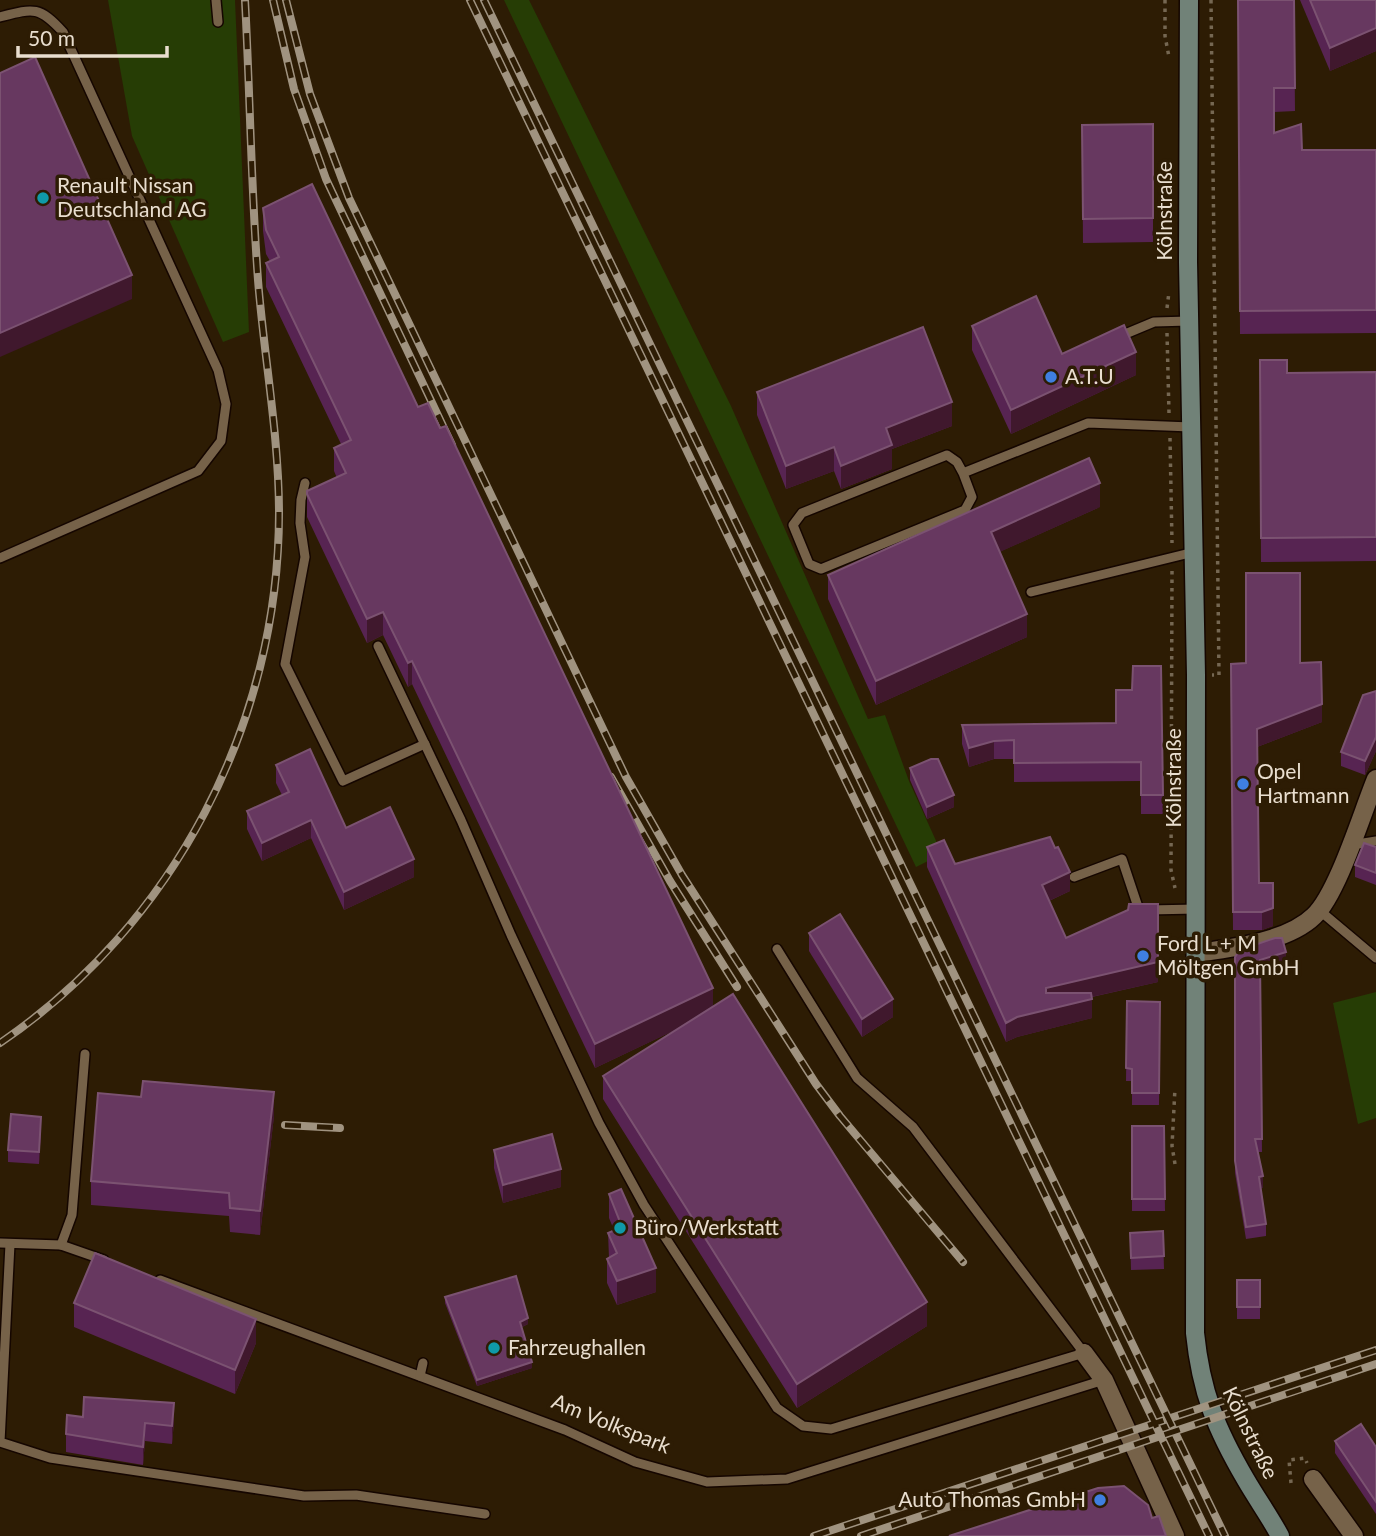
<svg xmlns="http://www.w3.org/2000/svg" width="1376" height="1536" viewBox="0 0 1376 1536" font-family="Lato,sans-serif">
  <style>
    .green { fill: #263d05 }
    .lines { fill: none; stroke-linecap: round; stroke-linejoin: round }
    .lane-casing { stroke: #150600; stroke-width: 12 }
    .street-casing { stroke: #150600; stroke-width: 21 }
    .secondary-casing { stroke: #150600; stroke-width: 21 }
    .path { stroke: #756752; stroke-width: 3.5; stroke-dasharray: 3.5 5; stroke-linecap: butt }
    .lane { stroke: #766249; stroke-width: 9 }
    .street { stroke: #766249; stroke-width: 18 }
    .secondary { stroke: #718278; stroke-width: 18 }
    .rail-casing { stroke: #a09380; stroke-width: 8 }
    .rail { stroke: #2d1c04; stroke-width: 5; stroke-dasharray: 16; stroke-linecap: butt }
    .wall { fill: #572452 }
    .shaded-wall { fill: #40182d }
    .building { fill: #673860; stroke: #7b5271; stroke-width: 2 }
    .culture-dot { fill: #0f9aa8; stroke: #2d1c04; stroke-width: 2.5 }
    .shop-dot { fill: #3f7fe0; stroke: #2d1c04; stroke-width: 2.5 }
    .labels { text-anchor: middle; stroke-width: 7; stroke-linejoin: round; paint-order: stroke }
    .poi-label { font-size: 21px; fill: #e9decf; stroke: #2d1c04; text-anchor: start }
    .street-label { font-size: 21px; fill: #e9decf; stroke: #2d1c04 }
  </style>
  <rect width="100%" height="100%" fill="#2d1c04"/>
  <g class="green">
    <polygon points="108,0 235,0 249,332 223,342 132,136"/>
    <polygon points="504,0 529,0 731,406 868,719 885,715 909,781 942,854 916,867"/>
    <polygon points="1376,992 1376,1118 1358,1124 1333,1003"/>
  </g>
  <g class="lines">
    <g class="lane-casing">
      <g id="lane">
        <polyline points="216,0 218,22"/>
        <path d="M0 17C34 8 39 6 63 32L218 370 226 404 221 441 198 471 0 558"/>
        <polyline points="1118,337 1154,322 1189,321"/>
        <polyline points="963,473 972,497 965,510 821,569 809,564 793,525 802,513 947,455 957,462 963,473 1088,423 1191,427"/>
        <polyline points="305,483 301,500 300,523 305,557 285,664 343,781 425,744"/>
        <polyline points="1031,592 1194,552"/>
        <polyline points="378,646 461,820 511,935 599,1123 644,1205 777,1408 803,1426 831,1429 1084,1353 913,1127 857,1078 777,949"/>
        <polyline points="1351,845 1376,841"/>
        <polyline points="1074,877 1122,859 1139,910"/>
        <polyline points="1148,910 1197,909"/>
        <polyline points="1319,910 1376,958"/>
        <polyline points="0,1243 61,1245 104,1260"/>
        <polyline points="10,1244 0,1442 50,1458 304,1496 356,1495 485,1514"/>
        <polyline points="61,1245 72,1215 85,1054"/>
        <polyline points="160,1280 565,1430 635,1462 707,1482 787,1479 1104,1380"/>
        <polyline points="420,1376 423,1363"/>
      </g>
    </g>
    <g class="street-casing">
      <g id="street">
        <path d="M1197 953C1233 948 1287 942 1314 916 1338 893 1362 813 1376 779"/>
        <polyline points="1084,1353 1104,1380 1175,1536"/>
        <polyline points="1313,1479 1354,1536"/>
      </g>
    </g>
    <g class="secondary-casing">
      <path id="secondary" d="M1189 0 1188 262 1196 675 1195 1333C1201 1392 1216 1429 1246 1480 1257 1499 1270 1517 1280 1536"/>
    </g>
    <g class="path">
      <polyline points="1165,0 1165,36 1169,57"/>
      <polyline points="1211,0 1219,675 1212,675"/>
      <polyline points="1167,308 1169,292"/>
      <polyline points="1167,333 1169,413"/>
      <polyline points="1170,438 1172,543"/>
      <polyline points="1172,571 1171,870 1175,888"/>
      <polyline points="1175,1164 1172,1146 1175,1088"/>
      <polyline points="1291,1483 1289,1460 1305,1458 1307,1463"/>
    </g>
    <use href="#lane" class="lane"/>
    <use href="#street" class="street"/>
    <use href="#secondary" class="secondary"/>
    <g class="rail-casing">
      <g id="rail">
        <polyline points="273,0 294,89 326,179 452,445"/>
        <polyline points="286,0 310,94 349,198 626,777 682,875 816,1084 840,1116 963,1262"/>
        <polyline points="470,0 1209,1536"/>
        <polyline points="484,0 1225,1536"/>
        <polyline points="611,777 670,881 737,987"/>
        <path d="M0 1043C174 925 279 723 279 513 279 435 264 357 258 280 251 187 250 93 245 0"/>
        <polyline points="285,1125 340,1128"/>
        <polyline points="814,1536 1376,1350"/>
        <polyline points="861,1536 1376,1364"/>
      </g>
    </g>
    <use href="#rail" class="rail"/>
  </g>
  <g class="wall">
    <polygon points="1238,0 1294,0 1295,111 1274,112 1274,133 1302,150 1376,150 1376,333 1240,334"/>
    <polygon points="1300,0 1376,0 1376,51 1330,71"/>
    <polygon points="1153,124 1153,242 1083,243 1082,125"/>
    <polygon points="263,208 418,407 713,1006 927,1326 797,1408 603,1099 603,1076 679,1028 595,1068 412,684 408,687 383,635 367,643 307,517 307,491 337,478 334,471 334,448 341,444 266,287 266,263 270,261 266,254 263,231"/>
    <polygon points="972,326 1062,354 1136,375 1011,434 972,350"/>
    <polygon points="1260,360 1287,373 1376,372 1376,561 1261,562"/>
    <polygon points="757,392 952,426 892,449 892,469 841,489 834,471 786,489 757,415"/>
    <polygon points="1100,507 999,552 1027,637 876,705 828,599 828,575"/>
    <polygon points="1300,663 1322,722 1257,747 1259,883 1273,926 1262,930 1233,930 1231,664"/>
    <polygon points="1161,666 1163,814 1141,814 1141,781 1014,782 1014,759 994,759 969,767 962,744 962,725 1116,723 1132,690"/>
    <polygon points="1376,691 1376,751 1365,775 1341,766 1341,752"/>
    <polygon points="276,765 346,828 414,877 344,910 311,838 262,861 247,829 247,811 282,795 276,783"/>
    <polygon points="910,768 954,807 927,819 910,780"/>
    <polygon points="927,847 955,864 1070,891 1049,901 1066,938 1158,982 1092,997 1092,1018 1017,1037 1006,1042 927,867"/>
    <polygon points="1376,847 1376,885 1355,877 1355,865"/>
    <polygon points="809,933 893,1017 862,1037 809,951"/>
    <polygon points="1235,957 1286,964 1260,972 1262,1152 1258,1152 1263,1188 1260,1188 1266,1224 1266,1236 1246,1239 1235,1173"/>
    <polygon points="1127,1001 1160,1002 1159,1105 1132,1105 1132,1081 1126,1081"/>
    <polygon points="274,1116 260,1235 230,1232 229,1216 91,1205 91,1181"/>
    <polygon points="1132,1126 1164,1126 1165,1211 1132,1211"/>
    <polygon points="41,1129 39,1164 8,1162 8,1150"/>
    <polygon points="494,1150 561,1187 503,1203 494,1168"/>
    <polygon points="609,1194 656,1292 617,1305 607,1283 607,1259 609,1258 608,1233 614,1230 609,1218"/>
    <polygon points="1163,1231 1164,1269 1131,1270 1130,1233"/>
    <rect x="1237" y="1280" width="23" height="39"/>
    <polygon points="445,1297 528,1324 522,1327 532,1368 477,1386 445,1303"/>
    <polygon points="74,1303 256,1343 235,1394 74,1327"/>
    <polygon points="83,1417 174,1421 172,1444 145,1441 143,1465 66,1452 66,1434"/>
    <polygon points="1335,1441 1376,1447 1376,1514 1335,1453"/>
  </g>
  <g class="shaded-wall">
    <polygon points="1376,28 1376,51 1330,71 1330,48"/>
    <polygon points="132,275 132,299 0,357 0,333"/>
    <polygon points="1136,352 1136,375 1011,434 1011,410"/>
    <polygon points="952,402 952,426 892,449 892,469 841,489 841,466 886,428"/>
    <polygon points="834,447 834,471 786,489 786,466"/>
    <polygon points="1100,483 1100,507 991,556 991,532"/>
    <polygon points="383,612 383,635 367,643 367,619"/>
    <polygon points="1027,614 1027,637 876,705 876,681"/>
    <polygon points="412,661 412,684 408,687 408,663"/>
    <polygon points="1322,704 1322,722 1257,747 1257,729"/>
    <polygon points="1376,737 1376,751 1365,775 1365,761"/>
    <polygon points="994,741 994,759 969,767 969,748"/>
    <polygon points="954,795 954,807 927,819 927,807"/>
    <polygon points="311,820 311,838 262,861 262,843"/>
    <polygon points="414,859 414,877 344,910 344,892"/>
    <polygon points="1070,872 1070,891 1042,904 1042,885"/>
    <polygon points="1273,908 1273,926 1262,930 1262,912"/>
    <polygon points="1286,952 1286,964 1260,972 1260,960"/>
    <polygon points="1158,962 1158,982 1046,1007 1046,988"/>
    <polygon points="713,988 713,1012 595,1068 595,1044"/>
    <polygon points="893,999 893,1017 862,1037 862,1019"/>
    <polygon points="1092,999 1092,1018 1017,1037 1006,1042 1006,1023 1017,1017"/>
    <polygon points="274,1092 274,1116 260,1235 260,1211"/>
    <polygon points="41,1117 41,1129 39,1164 39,1152"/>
    <polygon points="561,1169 561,1187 503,1203 503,1185"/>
    <polygon points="1263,1176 1263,1188 1259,1189 1259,1177"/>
    <polygon points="656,1268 656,1292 617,1305 617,1281"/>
    <polygon points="927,1302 927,1326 797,1408 797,1384"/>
    <polygon points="528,1318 528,1324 520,1328 520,1322"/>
    <polygon points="256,1319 256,1343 235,1394 235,1370"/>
    <polygon points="532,1362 532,1368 477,1386 477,1380"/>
    <polygon points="174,1403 174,1421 172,1444 172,1426"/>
    <polygon points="145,1423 145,1441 143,1465 143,1447"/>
  </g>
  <g class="building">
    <polygon points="1238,0 1294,0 1295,88 1274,88 1274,133 1301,124 1302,150 1376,150 1376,310 1240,311"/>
    <polygon points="1310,0 1376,0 1376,28 1330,48"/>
    <polygon points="35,57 132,275 0,333 0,73"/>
    <polygon points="1153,124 1153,218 1083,219 1082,125"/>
    <polygon points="312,184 418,407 428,403 440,428 446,426 713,988 595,1044 412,661 408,663 383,612 367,619 307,494 307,491 346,473 334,448 351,440 266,263 279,257 266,230 263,208"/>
    <polygon points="1036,296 1062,354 1124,325 1136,352 1011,410 972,326"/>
    <polygon points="923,327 952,402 886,428 892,445 841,466 834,447 786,466 757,392"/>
    <polygon points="1260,360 1287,360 1287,373 1376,372 1376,537 1261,538"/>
    <polygon points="1089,458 1100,483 991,532 1027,614 876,681 828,575"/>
    <polygon points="1246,573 1300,573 1300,663 1321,662 1322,704 1257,729 1259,883 1273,883 1273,908 1262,912 1233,912 1231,664 1246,663"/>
    <polygon points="1133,666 1161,666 1163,795 1141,795 1141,762 1014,763 1014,740 994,741 969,748 962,725 1116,723 1116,690 1132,690"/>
    <polygon points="1376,691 1376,737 1365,761 1341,752 1363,695"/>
    <polygon points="310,749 346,828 390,807 414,859 344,892 311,820 262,843 247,811 289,792 276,765"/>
    <polygon points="931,759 938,759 954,795 927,807 910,768"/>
    <polygon points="1050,837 1055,848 1058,847 1070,872 1042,885 1066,938 1128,910 1129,904 1158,904 1158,962 1046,988 1046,993 1091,993 1092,999 1017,1017 1006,1023 927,847 944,840 955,864"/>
    <polygon points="1364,843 1376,847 1376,873 1355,865"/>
    <polygon points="840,914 893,999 862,1019 809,933"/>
    <polygon points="1275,938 1282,938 1286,952 1260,960 1262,1139 1255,1139 1263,1176 1259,1177 1266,1224 1246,1227 1235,1161 1235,957 1240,950"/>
    <polygon points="733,994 927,1302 797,1384 603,1076"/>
    <polygon points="1127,1001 1160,1002 1159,1093 1132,1093 1132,1069 1126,1068"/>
    <polygon points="143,1081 274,1092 260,1211 230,1208 229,1193 91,1181 98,1093 141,1097"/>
    <polygon points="11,1114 41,1117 39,1152 8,1150"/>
    <polygon points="1132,1126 1164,1126 1165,1199 1132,1199"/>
    <polygon points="552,1134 561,1169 503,1185 494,1150"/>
    <polygon points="621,1189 656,1268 617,1281 607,1259 617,1253 608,1233 622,1227 609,1194"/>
    <polygon points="1163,1231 1164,1256 1131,1258 1130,1233"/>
    <polygon points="95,1253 256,1319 235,1370 74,1303"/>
    <polygon points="516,1276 528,1318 520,1322 532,1362 477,1380 445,1297"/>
    <rect x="1237" y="1280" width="23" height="27"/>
    <polygon points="84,1397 174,1403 172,1426 145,1423 143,1447 66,1434 67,1415 83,1417"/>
    <polygon points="1361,1424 1376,1447 1376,1502 1335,1441"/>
    <polygon points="1124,1486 1148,1505 1152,1518 1159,1516 1166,1536 949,1536 1098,1488"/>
  </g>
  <g class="culture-dot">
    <circle cx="43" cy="198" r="7"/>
    <circle cx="620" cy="1228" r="7"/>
    <circle cx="494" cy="1348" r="7"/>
  </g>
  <g class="shop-dot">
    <circle cx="1051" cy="377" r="7"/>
    <circle cx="1243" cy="784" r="7"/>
    <circle cx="1143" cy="956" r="7"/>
    <circle cx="1100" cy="1500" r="7"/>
  </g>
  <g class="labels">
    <g class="poi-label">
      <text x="57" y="193">Renault Nissan<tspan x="57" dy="24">Deutschland AG</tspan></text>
      <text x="1065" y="384">A.T.U</text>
      <text x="1257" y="779">Opel<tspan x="1257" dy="24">Hartmann</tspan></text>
      <text x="1157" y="951">Ford L + M<tspan x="1157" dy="24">Möltgen GmbH</tspan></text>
      <text x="634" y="1235">Büro/Werkstatt</text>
      <text x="508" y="1355">Fahrzeughallen</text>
      <text x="1086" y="1507" text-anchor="end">Auto Thomas GmbH</text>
    </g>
    <g class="street-label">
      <text transform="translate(1165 211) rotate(-90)" y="7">Kölnstraße</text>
      <text transform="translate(1174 778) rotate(-90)" y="7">Kölnstraße</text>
      <text transform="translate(611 1424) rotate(22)" y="7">Am Volkspark</text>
      <text transform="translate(1250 1433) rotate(64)" y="7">Kölnstraße</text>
    </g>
  </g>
  <path d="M18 46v10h149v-10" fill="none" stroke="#e9decf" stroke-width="3.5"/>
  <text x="28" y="46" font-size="21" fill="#e9decf" stroke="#2d1c04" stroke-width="5" paint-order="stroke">50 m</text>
</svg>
